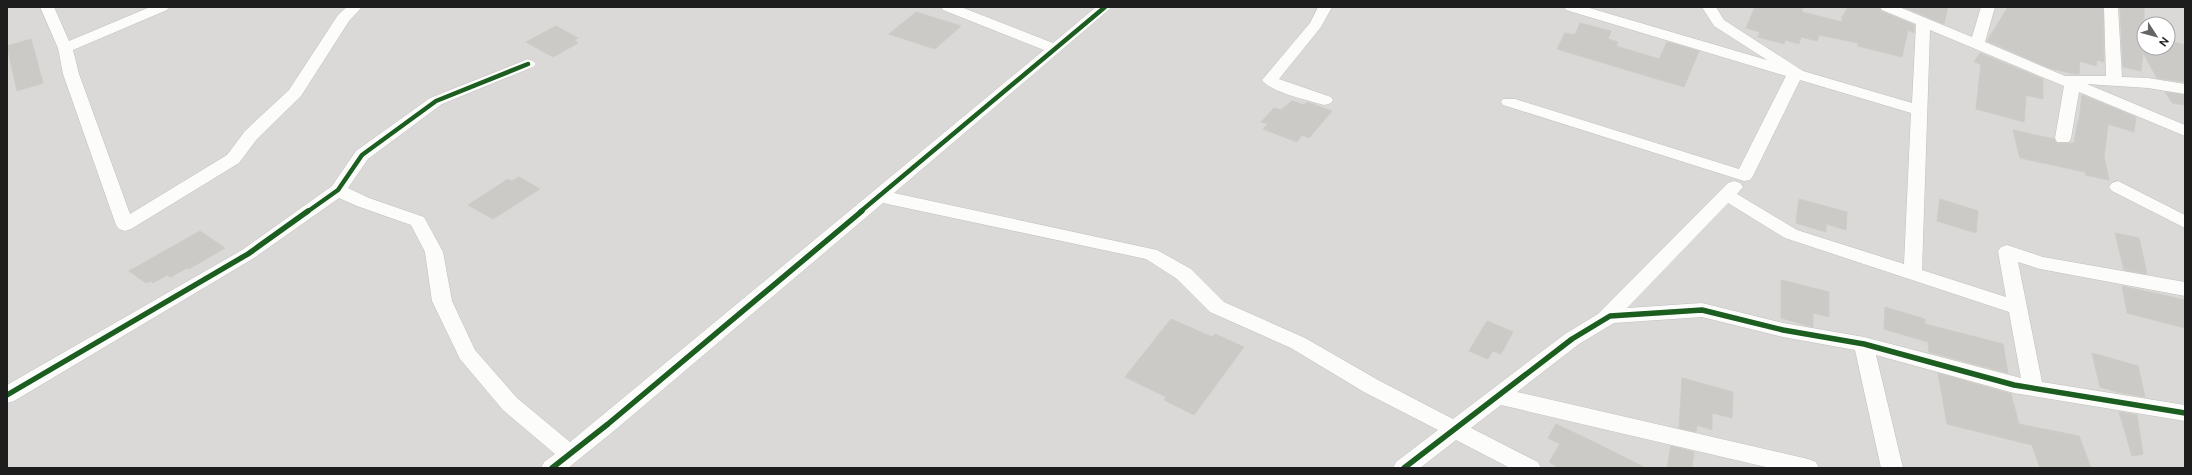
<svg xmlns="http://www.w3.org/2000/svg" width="2192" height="475" viewBox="0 0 2192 475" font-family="'DM Sans',sans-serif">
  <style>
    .residential { fill: #dad9d7; fill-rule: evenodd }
    .building { fill: #cccac7; stroke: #ceccc7 }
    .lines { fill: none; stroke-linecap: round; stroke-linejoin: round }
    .minor-casing { stroke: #c1c0be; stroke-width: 1 }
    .minor { fill: #fcfcfb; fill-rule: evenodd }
    .cycleway-far1-casing { stroke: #fff; stroke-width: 6 }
    .cycleway-casing { stroke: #fff; stroke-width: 8 }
    .cycleway-far1 { stroke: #1b5e20; stroke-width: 4.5 }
    .cycleway { stroke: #1b5e20; stroke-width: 5.5 }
  </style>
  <rect width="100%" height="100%" fill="#ebeae6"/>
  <path class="residential" d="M7 7H2185V468H7ZM2144 24H2168V48H2144Z"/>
  <g class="building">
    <polygon points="1755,7 1803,7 1802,12 1842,22 1842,17 1848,7 1879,7 1881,11 1914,25 1914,33 1908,30 1902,57 1858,46 1858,43 1819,35 1817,41 1801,37 1799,44 1785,40 1784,44 1758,37 1760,32 1746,28"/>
    <polygon points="1903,7 1948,7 1944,24"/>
    <polygon points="2008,7 2103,7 2104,62 2097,60 2096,66 2080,61 2079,74 2074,74 2049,68 1987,41"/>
    <polygon points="2120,7 2144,7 2144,48 2168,48 2168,41 2185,45 2185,82 2157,78 2143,53 2141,71 2123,67"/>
    <polygon points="916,12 961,26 935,49 889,34"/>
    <polygon points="1580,23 1611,31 1608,39 1618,42 1616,46 1659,59 1667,42 1699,51 1684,87 1557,49 1565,33 1575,35"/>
    <polygon points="556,26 578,38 574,40 578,43 553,57 526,42"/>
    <polygon points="31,39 43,83 17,91 7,46"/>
    <polygon points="1980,53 2043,79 2043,99 2026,95 2024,122 1976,109 1981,64 1974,62"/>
    <polygon points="2165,92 2185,95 2185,105 2172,103"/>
    <polygon points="2082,95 2136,117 2134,132 2108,124 2104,157 2109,180 2086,175 2085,172 2020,158 2013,130 2054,139 2057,144 2074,143 2078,121 2079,121"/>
    <polygon points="1292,101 1304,105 1307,102 1332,111 1309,138 1302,135 1297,142 1263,129 1268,124 1261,122 1274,108 1281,110"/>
    <polygon points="519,177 540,189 493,219 468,205 508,179 512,181"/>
    <polygon points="1799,199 1847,212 1846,230 1826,224 1826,232 1796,223"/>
    <polygon points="1940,199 1978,211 1976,233 1937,221"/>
    <polygon points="200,231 225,248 189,269 187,268 171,277 167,275 153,283 151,281 146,283 129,271"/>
    <polygon points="2115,233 2139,238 2147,274 2124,270"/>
    <polygon points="1781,280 1829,292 1829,317 1813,313 1813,327 1781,318"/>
    <polygon points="2122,286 2185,300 2185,328 2127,313"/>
    <polygon points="1885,307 1925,319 1925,324 2003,344 2008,373 1929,352 1928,342 1884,329"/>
    <polygon points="1171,319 1212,337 1215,334 1244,347 1194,415 1164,400 1166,397 1125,377"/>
    <polygon points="1487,321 1513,332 1501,354 1493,351 1488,359 1469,351"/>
    <polygon points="2092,353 2138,366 2145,397 2117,392 2100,387"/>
    <polygon points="1938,373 2011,394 2019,424 2079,436 2091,468 2040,468 2032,445 1947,424"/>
    <polygon points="1682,378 1733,392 1732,418 1712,413 1712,430 1697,425 1696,432 1679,428"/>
    <polygon points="2119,412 2137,415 2143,454 2132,456"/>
    <polygon points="1556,424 1596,443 1646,468 1559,468 1549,462 1560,444 1548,438"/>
    <polygon points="1671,446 1694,452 1692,468 1667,468"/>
  </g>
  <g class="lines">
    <g class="minor-casing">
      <g id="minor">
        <polygon points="40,7 54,7 69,41 150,7 169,7 167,10 73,50 79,74 130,214 227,155 245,131 289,90 338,15 347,7 362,7 349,21 301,96 257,139 239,163 131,229 125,231 119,229 116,225 63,74 58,48"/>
        <path d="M941 7H961L1053 43 1096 7H1112L894 193 1157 250 1191 269 1224 302 1305 338 1378 380 1453 419 1565 334 1598 314 1728 183 1734 181 1740 183 1743 187 1737 194 1797 230 1904 264 1911 113 1800 80 1753 176 1750 180 1744 181 1503 105 1501 102 1503 99H1515L1739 169 1786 76 1566 10 1564 7H1586L1767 60 1714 26 1702 7H1716L1724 20 1803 71 1912 103 1916 24 1882 10 1880 7H1899L1972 37 1981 7H1995L1985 42 2065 76H2106L2104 7H2118L2122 77 2148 78 2185 84V94L2148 88 2087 84 2185 125V136L2079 92 2071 138 2069 142H2057L2055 138 2064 86 1930 30 1922 270 2006 297 1998 251 2001 247 2007 245 2043 257 2185 282V296L2040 269 2018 262 2042 382 2185 405V421L2014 393 1876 355 1903 468H1881L1855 350 1783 337 1702 317 1614 323 1579 344 1517 392 1808 459 1816 462 1819 468H1770L1501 405 1471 428 1538 462 1541 468H1510L1456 440 1420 468H1393L1396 462 1438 430 1364 392 1291 348 1210 312 1177 279 1146 259 883 203 615 430 568 468H541L544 462 555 454 503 410 460 359 432 301 425 252 411 225 357 206 339 198 254 258 14 401 7 403V385L242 250 332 186 356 151 430 98 528 59 533 61 536 64 533 67 442 104 368 159 348 188 369 198 424 217 443 252 452 301 475 350 517 398 570 442 1044 50 943 10ZM1728 203 1785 238 2009 312 2021 378 1864 337 1783 323 1702 303 1627 308Z"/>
        <path d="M1318 7H1332L1321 27 1279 79 1331 97 1333 100 1331 103 1325 105C1310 101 1270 92 1262 80L1310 23Z"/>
        <polygon points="2118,181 2185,215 2185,228 2112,191 2109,187 2112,183"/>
      </g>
    </g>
    <use href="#minor" class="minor"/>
    <g class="cycleway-far1-casing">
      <g id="cycleway-far1">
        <polyline points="307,212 338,190 362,155 436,101 528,64"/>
        <polyline points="860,212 1105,7"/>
      </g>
    </g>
    <g class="cycleway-casing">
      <g id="cycleway">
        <polyline points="7,395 248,254 308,211"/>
        <polyline points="552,468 608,424 862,211"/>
        <polyline points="1404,468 1572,339 1610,316 1702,310 1783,330 1864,344 2014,385 2185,413"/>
      </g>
    </g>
    <use href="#cycleway-far1" class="cycleway-far1"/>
    <use href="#cycleway" class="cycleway"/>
  </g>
  <rect width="2192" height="475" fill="none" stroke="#1d1d1d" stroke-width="16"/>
  <g transform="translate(2156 36) rotate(126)"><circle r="19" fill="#ffffff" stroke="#a5a5a5"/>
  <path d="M0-3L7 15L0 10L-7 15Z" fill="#656563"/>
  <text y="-6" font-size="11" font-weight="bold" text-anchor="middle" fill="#1d1d1d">N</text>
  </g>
</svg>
